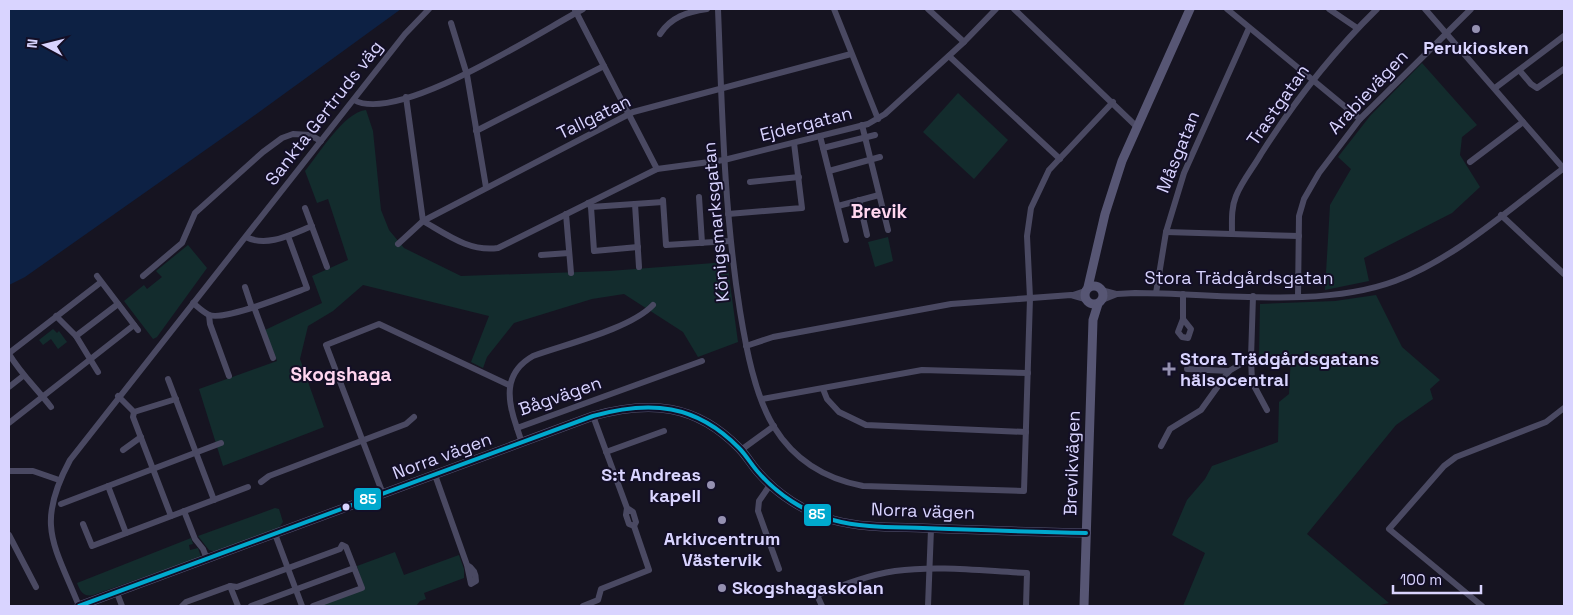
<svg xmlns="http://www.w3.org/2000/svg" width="1573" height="615" viewBox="0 0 1573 615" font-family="'Space Grotesk',sans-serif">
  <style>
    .green { fill: #132c2d }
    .water { fill: #0d2144 }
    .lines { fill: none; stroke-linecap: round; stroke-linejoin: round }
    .street { stroke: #4a4962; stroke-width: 6 }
    .secondary { stroke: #575674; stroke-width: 9 }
    .bus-1-casing { stroke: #130f26; stroke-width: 8 }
    .bus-1 { stroke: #00a9ce; stroke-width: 4 }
    .poi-dot { fill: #9591b1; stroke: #130f26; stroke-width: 2 }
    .bus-dot { fill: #d9d4ff; stroke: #130f26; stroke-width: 2 }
    .labels { text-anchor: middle; stroke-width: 4; stroke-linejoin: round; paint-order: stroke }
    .poi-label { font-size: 18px; font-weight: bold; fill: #d9d4ff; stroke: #130f26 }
    .street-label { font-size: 18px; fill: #d9d4ff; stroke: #130f26 }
    .neighbourhood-label { font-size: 19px; font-weight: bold; fill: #ffd6f0; stroke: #130f26 }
    .line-badge { stroke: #130f26; stroke-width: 2 }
    .badge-label { font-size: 14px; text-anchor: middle; font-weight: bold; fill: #fff }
  </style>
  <rect width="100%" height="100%" fill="#161421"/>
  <g class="green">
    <polygon points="1422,63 1477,125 1462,137 1460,155 1480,187 1452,213 1364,258 1369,281 1325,290 1330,205 1351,169 1338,157 1370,116"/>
    <polygon points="958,93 1008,140 974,179 923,132"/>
    <path d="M366 110 373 131 381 210 389 230 404 248 461 276 609 271 727 262 738 342 698 357 683 332 624 294 592 299 514 323 487 357 483 368 471 362 489 316 363 285 333 311 308 326 300 359 324 427 223 466 199 389 277 361 265 330 322 303 312 276 348 260 328 199 317 203 305 171C319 154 344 112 366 110Z"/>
    <polygon points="888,237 893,261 875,267 868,242"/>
    <polygon points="188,245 207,268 157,337 153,339 124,301 144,285 147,289 162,277 156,271"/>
    <polygon points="1376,295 1402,347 1440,380 1430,389 1433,399 1396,425 1307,534 1389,603 1376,606 1183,606 1205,553 1172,535 1187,500 1205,479 1212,466 1278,442 1279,402 1289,394 1291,355 1259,356 1260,304 1335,301"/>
    <polygon points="53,329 57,333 59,331 67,342 58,349 51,339 43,345 39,340"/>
    <polygon points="275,508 279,509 283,522 278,529 215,552 209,550 198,536"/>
    <path d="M191 538 193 544 189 545 190 550 198 548 201 557 93 595C83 597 80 591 77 583Z"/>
    <polygon points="395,552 404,575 459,555 464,569 464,578 424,593 426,599 420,601 416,606 319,606 364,589 357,566"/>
  </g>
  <polygon class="water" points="9,9 401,9 248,120 25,277 9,285"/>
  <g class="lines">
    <g class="street">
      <path d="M718 9C722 110 724 211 740 311 746 348 755 396 774 427 795 461 826 479 863 486L1024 491 1030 298 1027 236 1031 208 1049 170 1113 102"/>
      <polyline points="834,9 878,119"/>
      <polyline points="928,9 964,42"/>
      <polyline points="1014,9 1136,126"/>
      <polyline points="1227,9 1360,119"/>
      <polyline points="1329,9 1357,28"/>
      <polyline points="1425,9 1564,169"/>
      <polyline points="575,10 657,169"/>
      <polyline points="451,23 467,75 486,187"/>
      <path d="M660 34C671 17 687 12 707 9"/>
      <polyline points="949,56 1060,159"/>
      <polyline points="1520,71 1531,84 1537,88 1564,69"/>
      <polyline points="1495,88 1564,36"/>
      <polyline points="406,97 423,221"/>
      <path d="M354 100C398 125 541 31 583 9"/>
      <polyline points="862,125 888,230"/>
      <polyline points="476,131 604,66"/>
      <polyline points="820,136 846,240"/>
      <polyline points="823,148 875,135"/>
      <polyline points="1470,162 1523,122"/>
      <polyline points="829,171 880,157"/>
      <polyline points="750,182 799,177"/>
      <polyline points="699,197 702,243"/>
      <polyline points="663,200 666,245 730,241"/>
      <polyline points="859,200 867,235"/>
      <polyline points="588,203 591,207 594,251 638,247"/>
      <polyline points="635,204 639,267"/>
      <polyline points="838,206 879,195"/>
      <polyline points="591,207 663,202"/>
      <polyline points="305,208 327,267"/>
      <polyline points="566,214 571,273"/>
      <polyline points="728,214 802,208 794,143"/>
      <polyline points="1501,215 1564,274"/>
      <path d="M423 221C446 234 469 252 498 248L657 169 724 160 868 124 885 114 964 42 996 9"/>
      <polyline points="1166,232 1299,236"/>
      <path d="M1232 234C1232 221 1231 208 1236 196 1242 181 1253 168 1261 154 1294 102 1333 52 1377 9"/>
      <path d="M246 237C267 248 292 234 312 226"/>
      <polyline points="398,244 423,221 633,112 851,54"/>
      <polyline points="541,255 569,253"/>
      <polyline points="97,276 138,330"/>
      <polyline points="143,276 182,243 195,213 263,152 282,138 293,134 310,135 321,141"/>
      <polyline points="245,287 252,308"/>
      <polyline points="1101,290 1116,294"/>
      <polyline points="1156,293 1166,232 1184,173 1249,28"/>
      <polyline points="1073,295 1085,291"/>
      <polyline points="1298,297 1299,216 1304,199 1319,173 1360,119 1471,9"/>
      <path d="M1102 300 1117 294 1135 293C1216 293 1320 309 1395 281 1455 259 1513 206 1564 168"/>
      <path d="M193 303C198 307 203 312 209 315 225 321 288 295 307 288L288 236"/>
      <path d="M653 305C630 329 566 344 533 356 503 373 507 400 517 428L702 361"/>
      <polyline points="254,307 273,358"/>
      <polyline points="209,315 210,324 229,376"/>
      <polyline points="56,316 76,336 98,372"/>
      <polyline points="1183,319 1191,329 1188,338 1182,337 1178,332 1183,319 1183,294"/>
      <polyline points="76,336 118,304"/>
      <polyline points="746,346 773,337 951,304 1071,295 1085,299"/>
      <polyline points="9,353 101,282"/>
      <path d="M9 354C21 374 37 389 51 407"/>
      <polyline points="1251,358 1252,382 1267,410"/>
      <polyline points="1187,369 1229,371"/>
      <polyline points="168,379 214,500"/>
      <polyline points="9,387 23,376"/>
      <polyline points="823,389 827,399 839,412 866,425 1026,432"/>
      <polyline points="118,396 134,412 176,399"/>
      <polyline points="762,399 922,370 1028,373"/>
      <polyline points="134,412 133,417 171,516"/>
      <polyline points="593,416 627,508 626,515 629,524 634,526 636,522 633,512 627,508"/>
      <polyline points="9,423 134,325"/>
      <polyline points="517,428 522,443"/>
      <polyline points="1161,446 1170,429 1201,410 1229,371 1251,358 1253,296"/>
      <polyline points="123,450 141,437"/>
      <polyline points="741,450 774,426"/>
      <polyline points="606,452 664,431"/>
      <polyline points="9,471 33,471 59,480"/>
      <path d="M435 475 467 565 471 584 476 581C476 574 473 568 467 565"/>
      <polyline points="261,482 269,476 406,424 414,417"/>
      <polyline points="770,485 759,501 758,511 779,569"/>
      <polyline points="108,486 126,533"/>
      <polyline points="383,494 326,345 379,324 509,385"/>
      <polyline points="61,504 221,443"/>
      <polyline points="184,511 195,539 203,549 207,559"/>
      <polyline points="83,524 92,546 248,487"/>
      <polyline points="275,534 302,606"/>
      <polyline points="9,535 36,587"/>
      <polyline points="230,586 238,606"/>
      <polyline points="117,593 122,606"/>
      <path d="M79 606C54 544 35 525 70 460L405 34 429 9"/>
      <polyline points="182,606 186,602 230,586 237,587 340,549 342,545 346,547 362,588 313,606"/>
      <polyline points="251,606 354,568"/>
      <polyline points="583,606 598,600 601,589 649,570 634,526"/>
      <path d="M822 606 817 595C843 585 868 575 895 571 938 565 984 571 1027 573L1026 606"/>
      <polyline points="928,606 931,529"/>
      <polyline points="1482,606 1389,529 1444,466 1456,457 1546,422 1564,408"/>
    </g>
    <g class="secondary">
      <circle cx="1094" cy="295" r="9"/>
      <polyline points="1088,287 1105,214 1122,161 1190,9"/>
      <path d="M79 606 593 416C650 400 696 404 739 448 746 455 751 464 758 472 777 494 804 512 833 520 862 528 893 527 923 528 977 530 1032 532 1086 533"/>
      <polyline points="1084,606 1093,320 1098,304"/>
    </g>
    <g class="bus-1-casing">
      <path id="bus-1" d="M79 606 593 416C650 400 696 404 739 448 746 455 751 464 758 472 777 494 804 512 833 520 862 528 893 527 923 528 977 530 1032 532 1086 533"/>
    </g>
    <use href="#bus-1" class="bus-1"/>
  </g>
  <g class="poi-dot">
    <circle cx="1476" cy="29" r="5"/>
    <path d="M1166.5 361.5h5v5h5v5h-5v5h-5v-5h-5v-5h5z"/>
    <circle cx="711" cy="485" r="5"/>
    <circle cx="722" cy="520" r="5"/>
    <circle cx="722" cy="588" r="5"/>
  </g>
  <circle class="bus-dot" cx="346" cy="507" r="4.5"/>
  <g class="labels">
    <g class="poi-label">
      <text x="1476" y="54">Perukiosken</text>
      <text x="1180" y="365" text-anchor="start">Stora Trädgårdsgatans<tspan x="1180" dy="21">hälsocentral</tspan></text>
      <text x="701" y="481" text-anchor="end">S:t Andreas<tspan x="701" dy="21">kapell</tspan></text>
      <text x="722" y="545">Arkivcentrum<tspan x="722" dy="21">Västervik</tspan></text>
      <text x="732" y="594" text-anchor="start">Skogshagaskolan</text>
    </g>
    <g class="street-label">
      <text transform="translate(1368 92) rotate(-47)" y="6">Arabievägen</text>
      <text transform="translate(1278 105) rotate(-55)" y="6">Trastgatan</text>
      <text transform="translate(324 113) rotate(-52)" y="6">Sankta Gertruds väg</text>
      <text transform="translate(594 117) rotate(-26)" y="6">Tallgatan</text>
      <text transform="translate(806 124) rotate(-14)" y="6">Ejdergatan</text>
      <text transform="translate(1178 152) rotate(-68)" y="6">Måsgatan</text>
      <text transform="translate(716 222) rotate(-95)" y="6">Königsmarksgatan</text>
      <text x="1239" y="284">Stora Trädgårdsgatan</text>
      <text transform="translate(560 396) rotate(-19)" y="6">Bågvägen</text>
      <text transform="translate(442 456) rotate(-20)" y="6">Norra vägen</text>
      <text transform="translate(1072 463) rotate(-88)" y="6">Brevikvägen</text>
      <text transform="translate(923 511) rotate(2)" y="6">Norra vägen</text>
    </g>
    <g class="neighbourhood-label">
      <text x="879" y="218">Brevik</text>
      <text x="341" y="381">Skogshaga</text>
    </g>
  </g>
  <g class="line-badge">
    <rect x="353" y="487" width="29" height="24" rx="5" fill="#00a9ce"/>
    <rect x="803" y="503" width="29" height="24" rx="5" fill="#00a9ce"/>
  </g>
  <g class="badge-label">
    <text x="368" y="504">85</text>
    <text x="817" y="519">85</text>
  </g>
  <rect width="1573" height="615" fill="none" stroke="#d9d4ff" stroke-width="20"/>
  <g transform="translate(45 45) rotate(277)" stroke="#130f26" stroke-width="4" paint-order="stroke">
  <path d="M0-4L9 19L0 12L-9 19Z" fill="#d9d4ff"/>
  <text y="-8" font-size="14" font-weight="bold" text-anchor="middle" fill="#d9d4ff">N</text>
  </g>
  <path d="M1393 585v8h88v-8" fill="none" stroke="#d9d4ff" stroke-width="2.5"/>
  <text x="1400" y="585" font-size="15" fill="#d9d4ff" stroke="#130f26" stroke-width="4" paint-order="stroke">100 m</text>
</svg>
